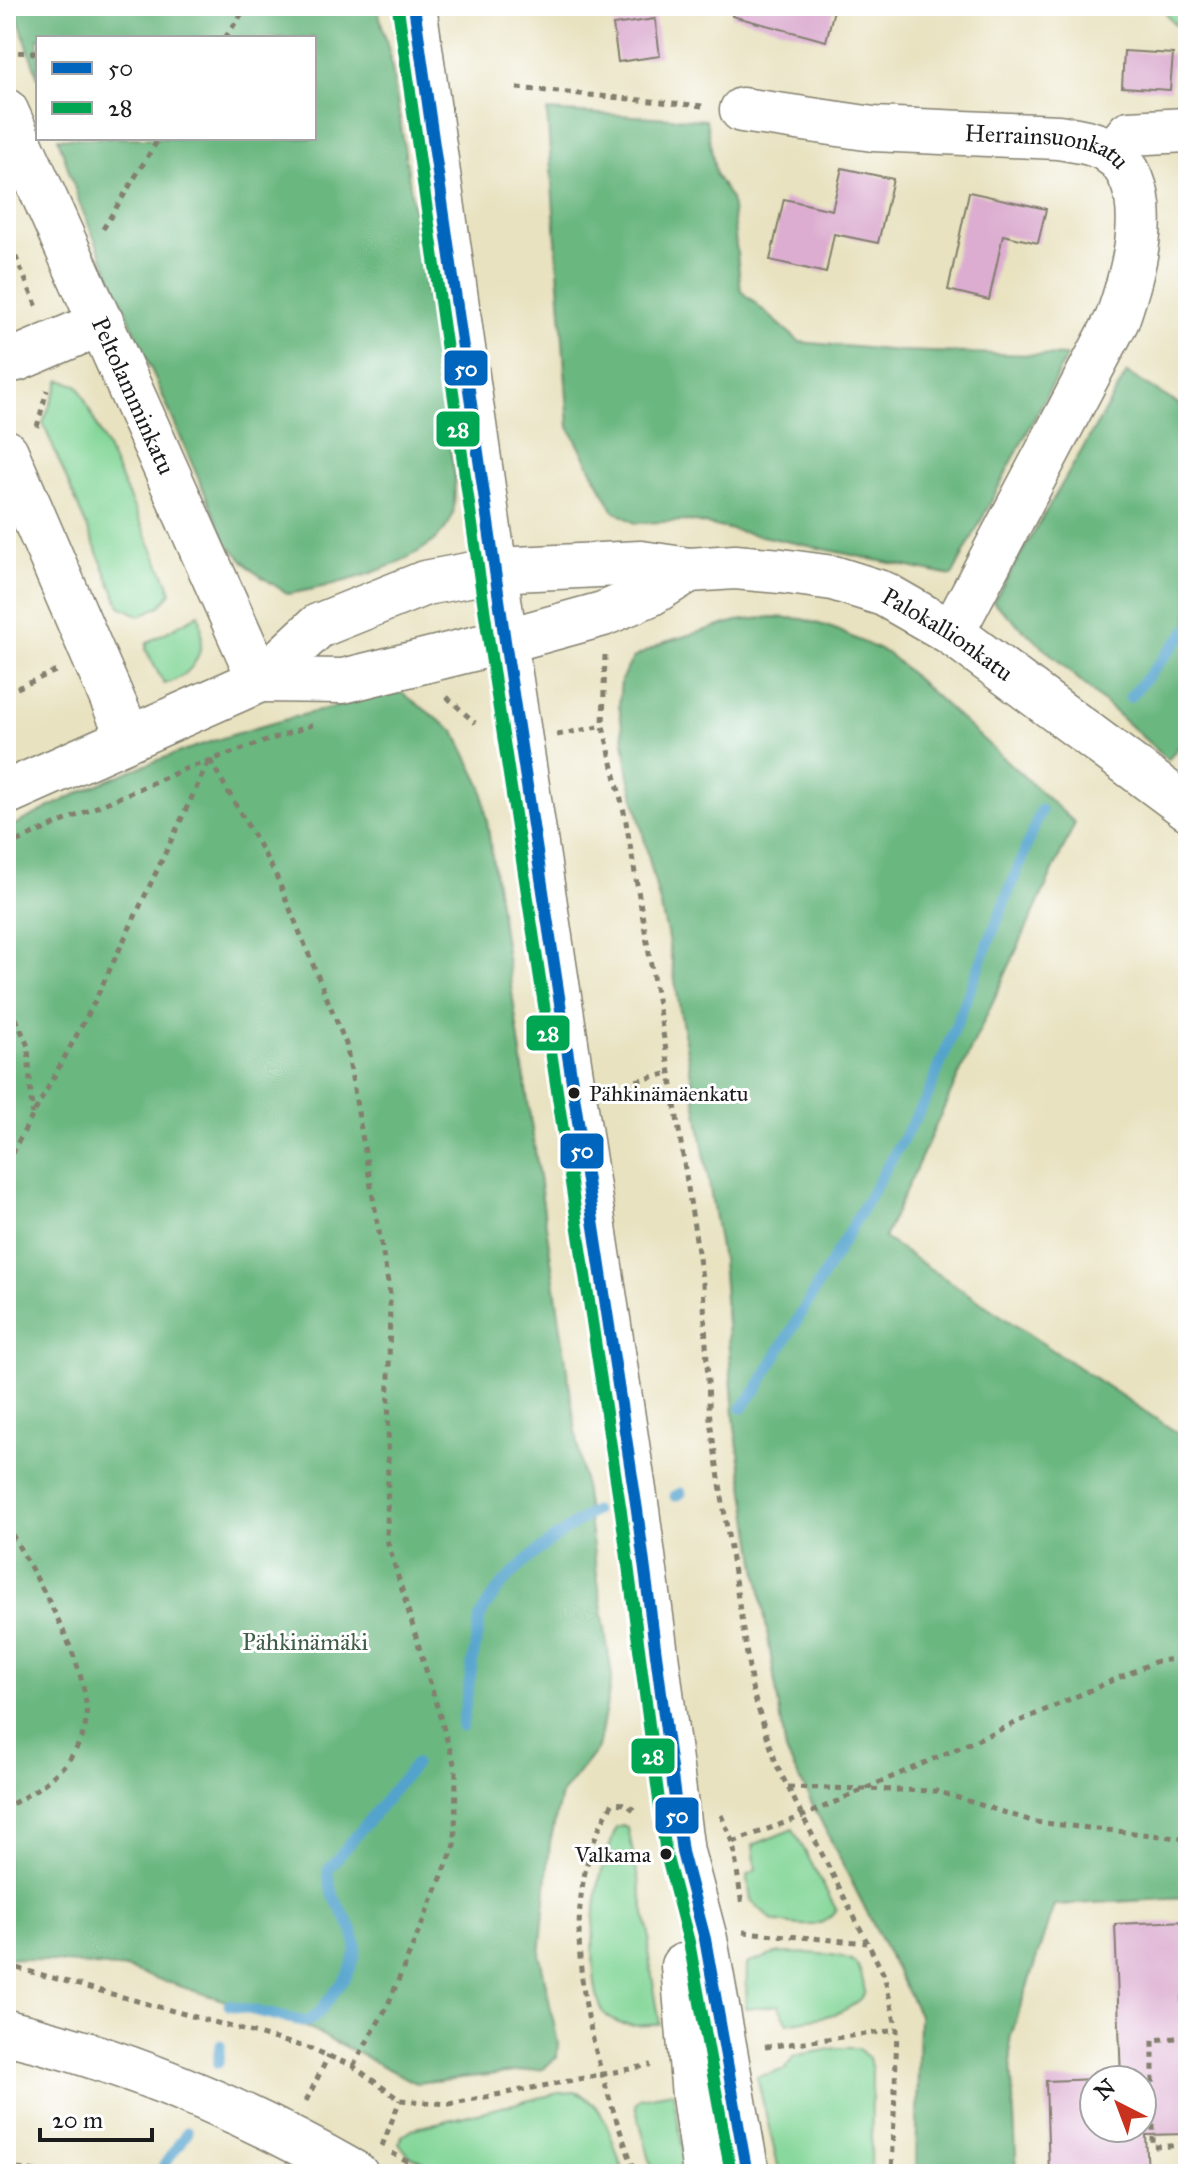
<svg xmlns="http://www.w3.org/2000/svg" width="1194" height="2180" viewBox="0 0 1194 2180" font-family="'IM FELL Great Primer',serif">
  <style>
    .green { fill: #83d698; stroke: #50795a; stroke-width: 2 }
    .forest { fill: #6ab780; stroke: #436a4e; stroke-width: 2 }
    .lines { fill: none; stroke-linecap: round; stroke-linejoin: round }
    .stream { stroke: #53a3cd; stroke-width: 11 }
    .building { fill: #dcadd0; fill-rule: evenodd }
    .minor-casing { stroke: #827f6e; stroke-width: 47 }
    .major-casing { stroke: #827f6e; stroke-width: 47 }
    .path { stroke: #827f6e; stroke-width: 5; stroke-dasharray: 6 6; stroke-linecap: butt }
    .minor { stroke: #fff; stroke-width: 44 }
    .major { stroke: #fff; stroke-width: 44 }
    .bus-1-casing { stroke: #fff; stroke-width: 18 }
    .bus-2-casing { stroke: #fff; stroke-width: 18 }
    .bus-1 { stroke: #0065bd; stroke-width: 12 }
    .bus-2 { stroke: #00a651; stroke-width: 12 }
    .bus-dot { fill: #1c1c1c; stroke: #fff; stroke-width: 3 }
    .labels { text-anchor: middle; stroke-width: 6; stroke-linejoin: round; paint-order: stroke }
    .bus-label { font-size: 22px; fill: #1c1c1c; stroke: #fff; text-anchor: start }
    .street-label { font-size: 24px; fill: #1c1c1c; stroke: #fff }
    .park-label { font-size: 24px; fill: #405d47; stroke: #fff }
    .line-badge { stroke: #fff; stroke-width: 3 }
    .badge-label { font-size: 22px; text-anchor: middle; font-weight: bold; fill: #fff }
  </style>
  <rect width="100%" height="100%" fill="#fff"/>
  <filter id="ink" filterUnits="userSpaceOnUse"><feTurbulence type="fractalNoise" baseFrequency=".0125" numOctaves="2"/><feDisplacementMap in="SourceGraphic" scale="16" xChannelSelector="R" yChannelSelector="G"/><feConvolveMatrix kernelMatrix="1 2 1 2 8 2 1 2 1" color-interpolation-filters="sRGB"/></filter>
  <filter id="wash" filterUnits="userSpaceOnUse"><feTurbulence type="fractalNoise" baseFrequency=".006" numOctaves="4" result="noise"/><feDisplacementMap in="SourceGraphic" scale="32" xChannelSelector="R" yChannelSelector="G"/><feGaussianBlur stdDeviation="1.8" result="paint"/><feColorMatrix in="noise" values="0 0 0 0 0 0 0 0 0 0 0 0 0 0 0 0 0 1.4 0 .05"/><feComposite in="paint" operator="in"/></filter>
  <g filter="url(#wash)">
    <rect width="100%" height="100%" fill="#e8e2c0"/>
    <g class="green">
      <polygon points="1160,6 1188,6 1188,41"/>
      <polygon points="60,380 77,385 81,391 168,583 171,593 160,606 140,616 120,606 43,423"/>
      <path d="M199 614C207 646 198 675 164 684L146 650 147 643Z"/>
      <path d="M622 1826 628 1828 650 1939 648 1951 660 2024C644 2026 619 2029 606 2015 587 1995 593 1908 599 1882 603 1864 610 1846 616 1828Z"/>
      <path d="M793 1829 836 1909C825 1932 795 1925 773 1921L751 1900 747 1875 756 1870 753 1845Z"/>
      <path d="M777 1953C794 1954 841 1951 854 1962 862 1969 863 1983 865 1992 849 2018 816 2017 788 2023L778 2005 746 2009 747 1964Z"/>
      <polygon points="836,2048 858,2048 869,2059 872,2070 871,2174 780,2174 757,2077 786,2069 794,2056"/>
      <path d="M575 2092C607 2103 613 2145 624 2174H452L410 2156 399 2144 402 2136 412 2129 559 2093Z"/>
      <polygon points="673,2092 687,2174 654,2174 635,2105 640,2098"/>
    </g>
    <g class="forest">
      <path d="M14 6H377L390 55 455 479C454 490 456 506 452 517 434 563 333 586 288 594L253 571 226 542 81 207 58 138H314V38H38V78Z"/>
      <polygon points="547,111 706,120 716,176 731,199 741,291 800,342 898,351 1067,356 952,576 690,521 635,523 613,510 569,427"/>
      <polygon points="1127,373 1188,410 1188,735 1168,760 993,602"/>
      <polygon points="772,617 803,619 832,628 889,654 1075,823 884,1238 1188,1440 1188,1898 1054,1905 1010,2039 1017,2174 916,2174 919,2015 786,1752 735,1428 722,1260 667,933 629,776 619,705 621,680 633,658 665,642 737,621"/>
      <path d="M401 692 455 732 482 787 612 1677 598 1748 561 1795 550 1842 540 1956 558 2043 557 2057 543 2069 416 2083 306 2027 127 1969 6 1957V829C39 813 72 795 106 781 201 740 300 713 401 692Z"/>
    </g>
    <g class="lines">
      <g class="stream">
        <polyline points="1130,697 1188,629"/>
        <polyline points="742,1408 757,1389 927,1098 1041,810"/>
        <polyline points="675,1496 681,1493"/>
        <path d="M462 1726 480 1617C503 1572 552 1539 594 1511"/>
        <path d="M229 2005 306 2022C319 2016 327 2001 336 1990 385 1931 328 1919 328 1870L415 1764"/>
        <polyline points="218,2063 220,2045"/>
        <polyline points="158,2174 187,2132"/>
      </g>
    </g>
    <g id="blocks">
      <g class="building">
        <polygon points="733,6 835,6 826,41 732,16"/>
        <polygon points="655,19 660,56 618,62 613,25"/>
        <polygon points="1124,51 1173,54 1170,90 1122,87"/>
        <polygon points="842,168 893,179 878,243 834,234 826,273 770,260 784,199 832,210"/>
        <polygon points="969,192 1046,209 1038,243 1003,235 989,300 948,290"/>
        <path d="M1188 1921V1996L1181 1997 1186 2134 1146 2135 1148 2174H1049L1046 2081 1121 2078 1115 1924ZM1094 2080H1142V2128H1094Z"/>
      </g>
    </g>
  </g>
  <g filter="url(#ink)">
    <use href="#blocks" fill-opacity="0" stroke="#827f6e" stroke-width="2"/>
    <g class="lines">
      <g class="minor-casing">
        <g id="minor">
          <path id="s1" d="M742 110 873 129 1058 137C1075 140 1097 142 1112 153 1159 191 1133 274 1117 320L952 633"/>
          <path id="s2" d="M6 111 260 680"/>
          <polyline points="1112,154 1129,133 1187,130"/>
          <polyline points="6,360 17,359 102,323"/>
          <polyline points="6,452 129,738"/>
          <polyline points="260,680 343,681 505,641 603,614 650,594 689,570"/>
          <path id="s3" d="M6 793 260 680 318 626 425 583 495 570 641 563 689 570 735 567 781 571 833 578 884 594 952 633 1188 808"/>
        </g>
      </g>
      <g class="major-casing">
        <g id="major">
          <polyline points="414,6 505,641 637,1510 682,1852 705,1939 747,2174"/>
          <polyline points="683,1966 694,2096 705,2174"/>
          <path d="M6 2032C130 2061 246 2111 356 2174"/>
        </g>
      </g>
      <g class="path">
        <polyline points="225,38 247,6"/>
        <polyline points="6,52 38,53"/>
        <polyline points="517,88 703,106"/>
        <polyline points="103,229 159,138"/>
        <polyline points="6,234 37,307"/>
        <polyline points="37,427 47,390"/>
        <polyline points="605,655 603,726 625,816 670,1073 703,1284 710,1421 753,1693 777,1766 884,1975 897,2030 892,2174"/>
        <polyline points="6,693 58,670"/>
        <polyline points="447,697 475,723"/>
        <polyline points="557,735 603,726"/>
        <polyline points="210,760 275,873 346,1044 390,1294 387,1540 456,1770 455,1845 387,2007 353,2066"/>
        <polyline points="6,846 185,769 318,723"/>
        <polyline points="6,996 28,1046 32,1114"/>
        <polyline points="613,1086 670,1073"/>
        <polyline points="6,1164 91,1009 209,761"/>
        <path d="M6 1524C32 1571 97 1674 85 1727 76 1765 39 1790 6 1807"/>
        <polyline points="788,1787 936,1791 1035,1822 1188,1839"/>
        <path d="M634 1810 626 1804 613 1803C544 1910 595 2066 636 2174"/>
        <polyline points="721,1815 733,1842 742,1906"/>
        <polyline points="733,1842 803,1816 1157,1661 1188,1658"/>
        <polyline points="743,1932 867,1943"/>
        <polyline points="6,1965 312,2049 353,2066 400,2100 449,2104 651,2065"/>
        <polyline points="1188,2037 1153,2040 1153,2147 1188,2145"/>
        <polyline points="765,2047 897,2030"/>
        <polyline points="306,2101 329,2055"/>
        <polyline points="382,2146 400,2100"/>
        <polyline points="392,2153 429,2174"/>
        <polyline points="6,2167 49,2174"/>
      </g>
      <use href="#minor" class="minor"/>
      <use href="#major" class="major"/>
      <g class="bus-1-casing">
        <polyline id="bus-1" points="414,6 505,641 637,1510 682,1852 705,1939 747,2174"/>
      </g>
      <g class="bus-2-casing">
        <polyline id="bus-2" points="398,8 489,643 621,1512 666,1854 689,1942 731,2174"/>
      </g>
      <use href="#bus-1" class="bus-1"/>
      <use href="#bus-2" class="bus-2"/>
    </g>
  </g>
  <g class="bus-dot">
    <circle cx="574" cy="1093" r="7"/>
    <circle cx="666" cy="1854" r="7"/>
  </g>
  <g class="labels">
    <g class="bus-label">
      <text x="589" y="1101">Pähkinämäenkatu</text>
      <text x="651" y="1862" text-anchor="end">Valkama</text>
    </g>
    <g class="street-label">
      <text dy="8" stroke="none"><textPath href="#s1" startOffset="308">Herrainsuonkatu</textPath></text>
      <text dy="8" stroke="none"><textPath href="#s2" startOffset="312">Peltolamminkatu</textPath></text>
      <text dy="8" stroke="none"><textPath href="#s3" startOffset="1012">Palokallionkatu</textPath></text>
    </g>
    <g class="park-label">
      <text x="305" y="1650">Pähkinämäki</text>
    </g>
  </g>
  <g class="line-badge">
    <rect x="443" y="349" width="46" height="38" rx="8" fill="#0065bd"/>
    <rect x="435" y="410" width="46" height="38" rx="8" fill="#00a651"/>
    <rect x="525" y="1014" width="46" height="38" rx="8" fill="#00a651"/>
    <rect x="559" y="1132" width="46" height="38" rx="8" fill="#0065bd"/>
    <rect x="630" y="1737" width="46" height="38" rx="8" fill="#00a651"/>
    <rect x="654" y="1796" width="46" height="39" rx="8" fill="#0065bd"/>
  </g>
  <g class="badge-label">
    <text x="466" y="376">50</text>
    <text x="458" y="437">28</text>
    <text x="548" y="1041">28</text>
    <text x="582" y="1158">50</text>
    <text x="653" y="1764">28</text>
    <text x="677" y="1823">50</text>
  </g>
  <rect width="1194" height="2180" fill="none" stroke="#fff" stroke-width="32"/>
  <rect x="36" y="36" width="280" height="104" fill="#ffffff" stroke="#a4a4a4" stroke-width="2"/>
  <rect x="52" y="62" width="40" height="12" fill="#0065bd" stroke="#a4a4a4" stroke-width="2"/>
  <text x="108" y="76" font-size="24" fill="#1c1c1c">50</text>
  <rect x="52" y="102" width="40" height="12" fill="#00a651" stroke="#a4a4a4" stroke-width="2"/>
  <text x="108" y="116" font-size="24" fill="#1c1c1c">28</text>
  <g transform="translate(1118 2104) rotate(318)"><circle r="38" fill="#ffffff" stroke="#a4a4a4" stroke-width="2"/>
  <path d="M0-6L14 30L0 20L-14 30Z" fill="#c8321e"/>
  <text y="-12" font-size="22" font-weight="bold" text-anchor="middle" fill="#1c1c1c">N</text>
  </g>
  <path d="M40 2128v12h112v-12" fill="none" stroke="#1c1c1c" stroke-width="4"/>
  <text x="52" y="2128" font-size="24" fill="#1c1c1c" stroke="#ffffff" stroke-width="6" paint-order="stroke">20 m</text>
</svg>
